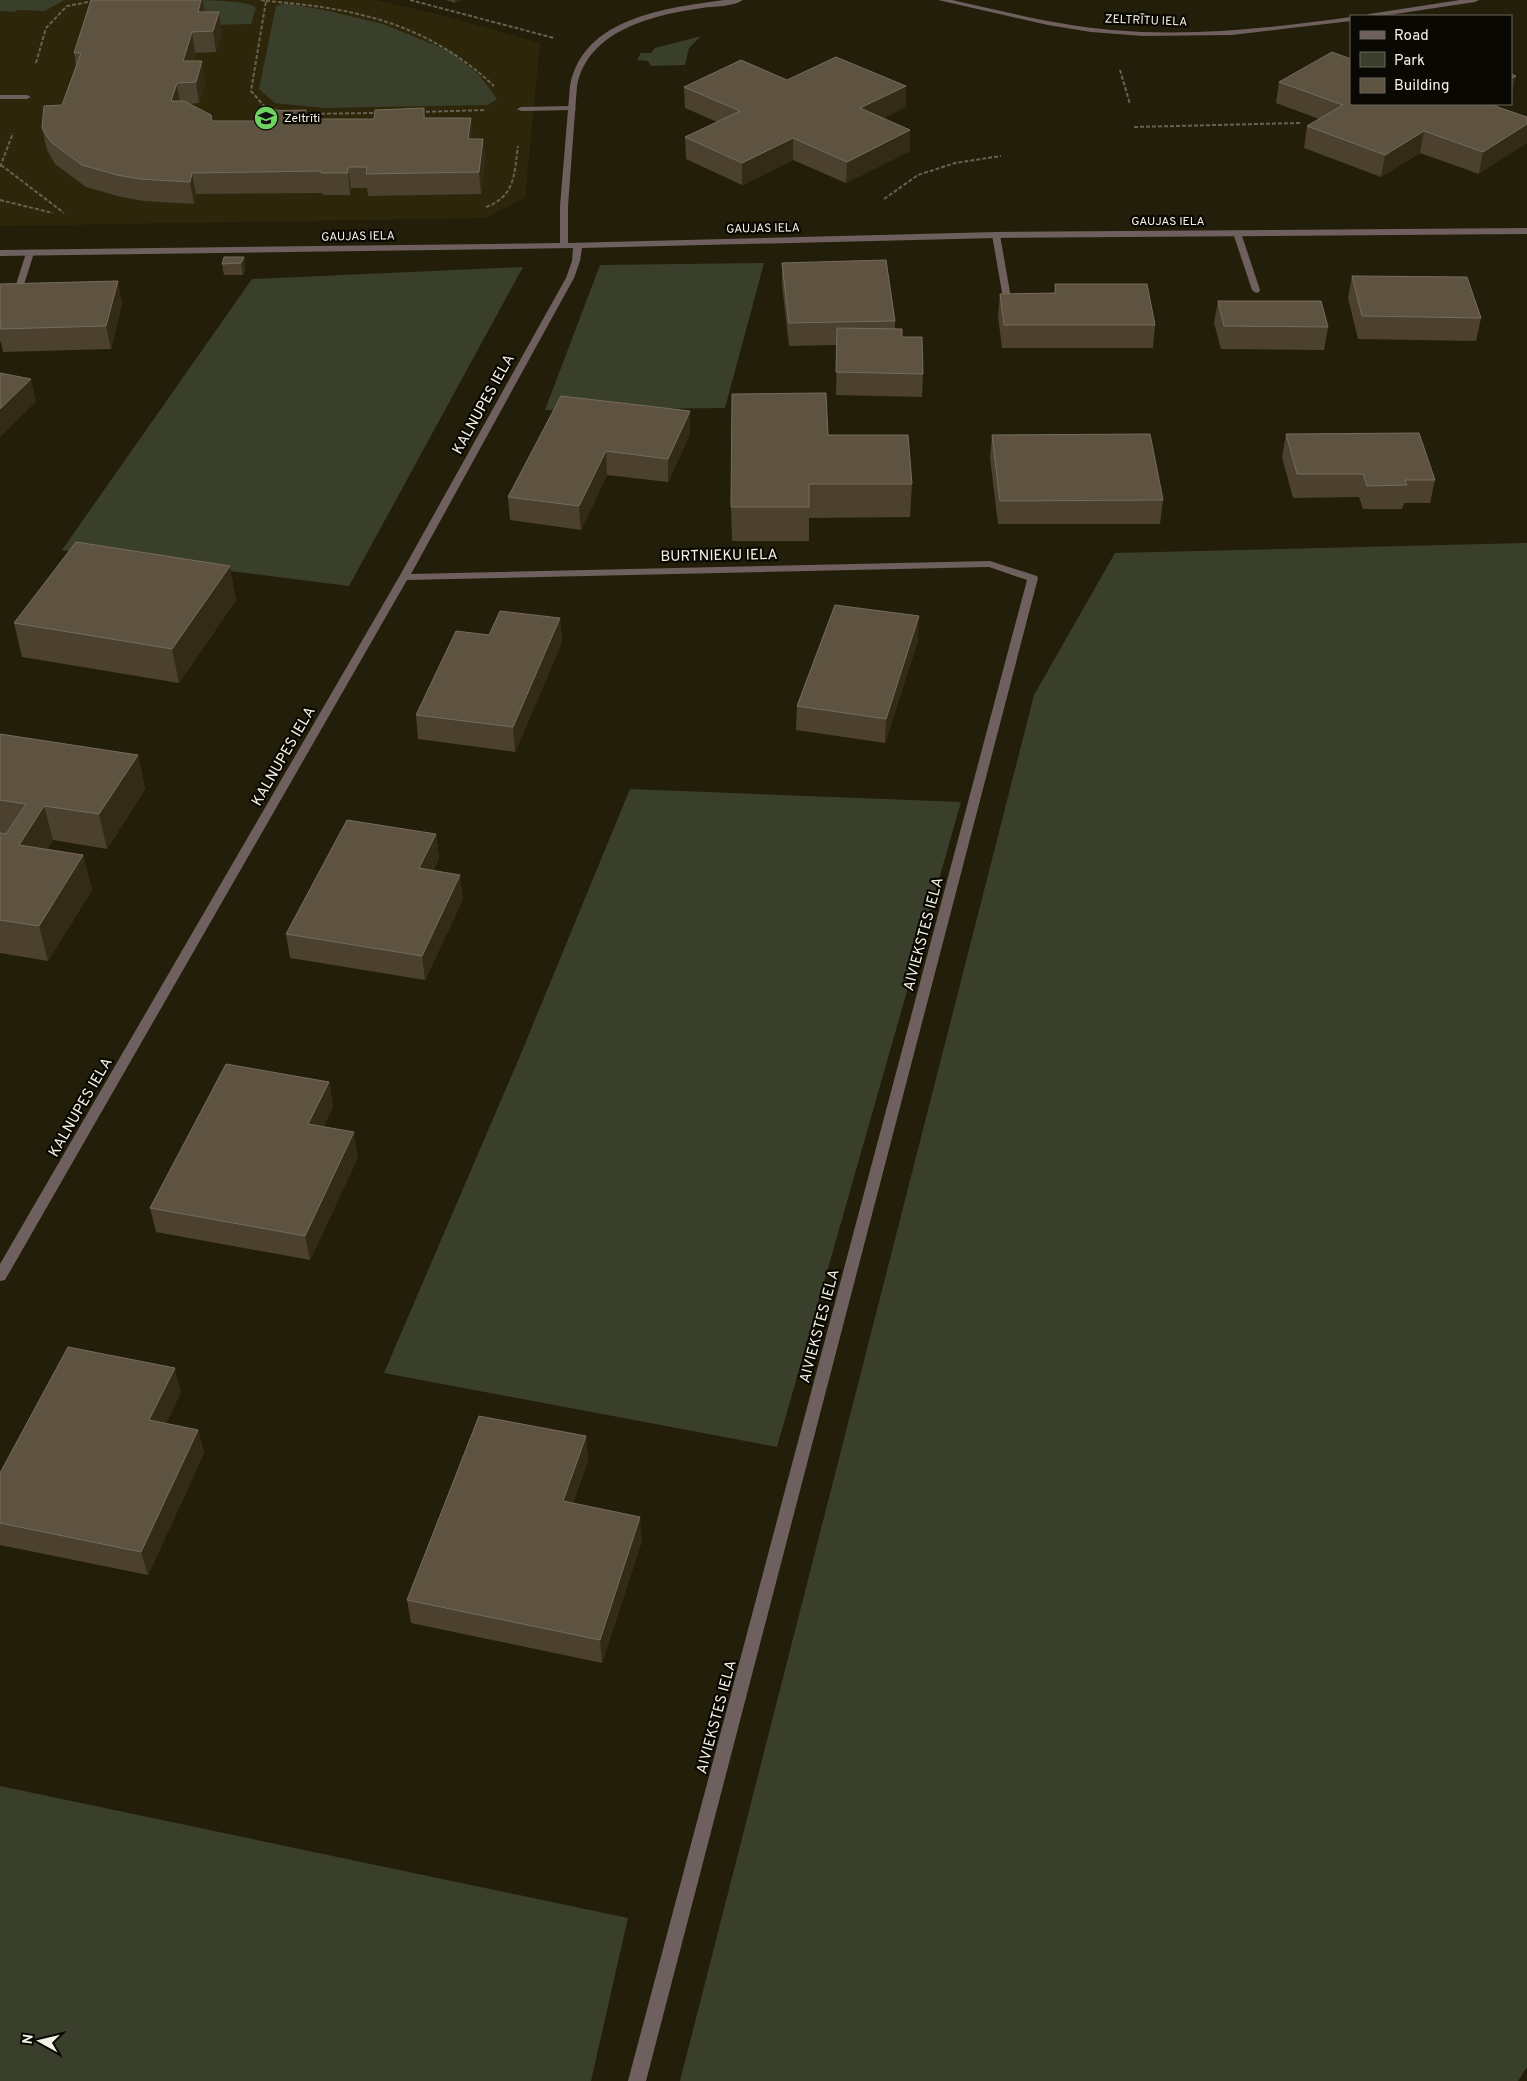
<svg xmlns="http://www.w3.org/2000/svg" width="1527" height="2081" viewBox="0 0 1527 2081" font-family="Overpass,sans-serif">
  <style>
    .built { fill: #2d260a }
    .green { fill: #3a3f2c }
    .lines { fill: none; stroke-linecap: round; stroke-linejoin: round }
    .path { stroke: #676250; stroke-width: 2; stroke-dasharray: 4 2; stroke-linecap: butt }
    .service { fill: #6e605e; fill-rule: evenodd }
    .minor { fill: #6e605e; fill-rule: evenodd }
    .wall { fill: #4c402e }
    .shaded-wall { fill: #342b17 }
    .building { fill: #5e5341; stroke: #766c5b }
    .labels { text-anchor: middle; stroke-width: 4.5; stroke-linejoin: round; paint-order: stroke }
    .far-street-label { font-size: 12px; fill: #f5f2e5; stroke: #0a0802 }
    .far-poi-label { font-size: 12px; fill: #f5f2e5; stroke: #0a0802; text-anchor: start }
    .street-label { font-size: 15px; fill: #f5f2e5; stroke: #0a0802 }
  </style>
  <rect width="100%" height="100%" fill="#231e09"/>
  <polygon class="built" points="0,0 376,0 441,15 540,43 525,198 485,218 0,226"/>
  <g class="green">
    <polygon points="0,0 64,0 45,11 17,10 14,12 0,11"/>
    <path d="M187 0C201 0 250 0 256 8L251 24 213 25C211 11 212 15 201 10 196 8 191 3 187 0Z"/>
    <polygon points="285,3 329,11 383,24 452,52 480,76 497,99 488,105 324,108 275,103 259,89 276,6"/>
    <polygon points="701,36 689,48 685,65 651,66 648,61 637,60 641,53 651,53 655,48"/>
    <polygon points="764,263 725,408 545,410 600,265"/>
    <polygon points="523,267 349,586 62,550 252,279"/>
    <polygon points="1527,543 1527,2067 1518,2081 680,2081 1034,695 1115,553"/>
    <polygon points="630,789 961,802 777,1447 384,1373 520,1056"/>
    <polygon points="0,1786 628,1918 591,2081 0,2081"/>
  </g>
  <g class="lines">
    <g class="path">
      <polyline points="261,0 266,1 251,91 266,108 282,111"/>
      <polyline points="410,0 554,38"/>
      <path d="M266 1C355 8 427 23 494 86"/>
      <polyline points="36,63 46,28 67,6 99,0"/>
      <polyline points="1120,70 1130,104"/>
      <polyline points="420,112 484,110"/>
      <polyline points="303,114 376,113"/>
      <polyline points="1134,127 1300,123"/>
      <polyline points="1,165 64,213"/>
      <polyline points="0,167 13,133"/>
      <polyline points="884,199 918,175 955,163 1001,156"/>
      <polyline points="0,200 53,213"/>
      <path d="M486 207C516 196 514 173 518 146"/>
    </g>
    <g class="service">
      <polygon points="0,95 27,95 31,97 27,99 0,99"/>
      <polygon points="572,106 576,108 575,110 521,111 517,109 521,107"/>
      <polygon points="1237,230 1241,233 1260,290 1259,292 1256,293 1252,290 1233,233"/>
      <polygon points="996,232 1000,235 1011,298 1007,301 1003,298 992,235"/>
      <polygon points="30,250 34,253 21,294 20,296 14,296 13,294 26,253"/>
    </g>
    <g class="minor">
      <path d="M724 0H743C733 7 714 6 702 8 653 15 588 30 577 86L568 206V243L996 232 1527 228V234L996 238 582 248 580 261 574 278 411 574 990 561 1037 576 1038 578 646 2081H628L1027 580 989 567 407 580 5 1280 0 1281V1264L399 577 566 278 572 261 573 248 0 256V250L560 243V206L570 86C583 17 667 8 724 0Z"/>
      <path d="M938 0H952C1005 12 1058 25 1112 30 1192 37 1272 28 1351 17V21L1232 35 1143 36 1091 32 1048 25Z"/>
      <polygon points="1460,0 1479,0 1475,2 1382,16 1365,16 1369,14"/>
    </g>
  </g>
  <g class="wall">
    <polygon points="91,0 203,0 205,12 219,12 222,33 216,52 195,53 193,61 205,82 199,103 189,104 212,121 256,121 306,110 307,119 374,119 424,108 425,118 473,139 483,139 485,160 481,194 368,196 367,188 351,188 350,195 323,195 323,193 196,194 194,204 144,201 121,197 86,187 55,164 47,150 42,128 62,105 76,66 74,53"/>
    <polygon points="446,0 461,0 455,3"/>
    <polygon points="787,80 906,86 906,107 883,118 910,130 910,151 846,183 793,160 742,185 686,159 685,137 717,122 685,108 684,87"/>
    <polygon points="1279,82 1351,104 1497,106 1479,174 1420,153 1381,177 1304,148 1307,126 1319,119 1276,103"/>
    <polygon points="244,257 245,269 243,275 224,275 222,264"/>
    <polygon points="782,263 895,321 895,329 902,337 923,374 922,397 836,395 837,345 789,346 782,285"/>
    <polygon points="1352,276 1481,318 1476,341 1358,339 1348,298"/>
    <polygon points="0,284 122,303 111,349 3,352 1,342 0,342"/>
    <polygon points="1055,284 1155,325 1153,348 1002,348 998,316 1000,294 1054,293"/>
    <polygon points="1218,301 1328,327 1324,350 1221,349 1214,323"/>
    <polygon points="561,396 690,434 668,482 607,475 581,530 510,520 508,497"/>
    <polygon points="1286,434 1435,480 1430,503 1404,503 1402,509 1363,509 1359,497 1293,498 1282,457"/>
    <polygon points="828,435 912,484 910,517 809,518 809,541 732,541 731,507"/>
    <polygon points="992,435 1163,500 1160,524 998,524 990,458"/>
    <polygon points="236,600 179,683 22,657 14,623"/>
    <polygon points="560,618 562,642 515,752 418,739 416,715 489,635"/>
    <polygon points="918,640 885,743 796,730 797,706"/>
    <polygon points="0,734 138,755 145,789 107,849 53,840 47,849 83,855 92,890 48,961 0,953"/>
    <polygon points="436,834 439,858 433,871 463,899 425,980 290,958 286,934"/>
    <polygon points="329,1082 333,1107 323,1127 358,1157 310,1260 156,1232 150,1208"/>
    <polygon points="181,1392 166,1423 198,1430 204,1453 148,1575 0,1545 0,1473"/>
    <polygon points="586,1436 588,1460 573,1503 642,1540 602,1663 411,1623 407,1600"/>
  </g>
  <g class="shaded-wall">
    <polygon points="201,0 203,0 205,14 202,33 198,12"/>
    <polygon points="455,0 461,0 455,3"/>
    <polygon points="219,12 222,33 216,52 213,31"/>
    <polygon points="192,32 195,53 186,82 183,61"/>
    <polygon points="202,61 205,82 199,103 196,82"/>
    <polygon points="1516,76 1511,97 1511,79"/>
    <polygon points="177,83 180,104 171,101"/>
    <polygon points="906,86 906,107 860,130 860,108"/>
    <polygon points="1477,104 1501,104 1473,121"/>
    <polygon points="306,110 309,132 304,119"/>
    <polygon points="471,118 473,140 468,139"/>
    <polygon points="1527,124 1527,143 1479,174 1483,152"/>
    <polygon points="910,130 910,151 846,183 847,162"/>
    <polygon points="1424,131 1420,153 1381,177 1385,155"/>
    <polygon points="793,138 793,160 742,185 742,163"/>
    <polygon points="483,139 485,160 481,194 479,172"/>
    <polygon points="348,167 351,188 350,195 348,173"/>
    <polygon points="192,173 196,194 194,204 190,182"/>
    <polygon points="244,257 245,269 243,275 241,263"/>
    <polygon points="118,281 122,303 111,349 106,326"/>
    <polygon points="31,379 36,402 0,437 0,409"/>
    <polygon points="690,411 690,434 668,482 668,459"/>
    <polygon points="606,451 607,475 581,530 579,506"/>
    <polygon points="230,566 236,600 179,683 172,649"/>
    <polygon points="919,616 918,640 885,743 886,719"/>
    <polygon points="560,618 562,642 515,752 513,727"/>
    <polygon points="138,755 145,789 107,849 99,814"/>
    <polygon points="44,806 53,840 28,879 19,845"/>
    <polygon points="436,834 439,858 422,893 419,868"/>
    <polygon points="83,855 92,890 48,961 39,926"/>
    <polygon points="460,875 463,899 425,980 422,956"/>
    <polygon points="329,1082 333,1107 313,1149 308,1124"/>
    <polygon points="354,1132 358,1157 310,1260 305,1236"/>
    <polygon points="175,1368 181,1392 156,1444 149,1420"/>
    <polygon points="198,1430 204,1453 148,1575 141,1552"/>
    <polygon points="586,1436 588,1460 565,1525 563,1501"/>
    <polygon points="640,1517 642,1540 602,1663 600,1640"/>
  </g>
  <g class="building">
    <polygon points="91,0 201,0 198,12 219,12 213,31 192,32 183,61 202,61 196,82 177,83 171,101 184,101 211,115 212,121 256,121 261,111 306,110 304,119 374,119 375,110 424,108 424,118 471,118 468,139 483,139 479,172 366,174 367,167 348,167 348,173 321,173 321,171 192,173 190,182 140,179 117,175 82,165 51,142 42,128 44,106 62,105 81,53 74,53"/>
    <polygon points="1332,52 1351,59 1351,104 1489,104 1527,117 1527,124 1483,152 1424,131 1385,155 1307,126 1343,105 1279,82"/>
    <polygon points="836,57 906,86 860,108 910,130 847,162 793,138 742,163 685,137 740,111 684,87 741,60 787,80"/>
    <polygon points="1511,74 1516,76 1511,79"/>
    <polygon points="224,257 244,257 241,263 222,264"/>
    <polygon points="886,260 895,321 789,323 782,263"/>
    <polygon points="1352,276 1467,277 1481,318 1362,316"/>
    <polygon points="118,281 106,326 0,329 1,320 0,320 0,284"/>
    <polygon points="1055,284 1147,284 1155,325 1004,325 1000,294 1056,293"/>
    <polygon points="1218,301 1321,301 1328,327 1224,326"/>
    <polygon points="837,328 902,329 902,337 922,337 923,374 836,372"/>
    <polygon points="0,373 31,379 0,409"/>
    <polygon points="826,393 828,435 908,435 912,484 809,484 809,507 731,507 732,394"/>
    <polygon points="561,396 690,411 668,459 606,451 579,506 508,497"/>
    <polygon points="1419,433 1435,480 1405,480 1407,485 1367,486 1363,474 1297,474 1286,434"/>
    <polygon points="1150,434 1163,500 1000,501 992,435"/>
    <polygon points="76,542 230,566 172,649 14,623"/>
    <polygon points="835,605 919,616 886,719 797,706"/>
    <polygon points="500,611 560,618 513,727 416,715 456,631 489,635"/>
    <polygon points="0,734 138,755 99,814 44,806 19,845 83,855 39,926 0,920 0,833 6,834 26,804 0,800"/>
    <polygon points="347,820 436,834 419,868 460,875 422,956 286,934"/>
    <polygon points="226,1064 329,1082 308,1124 354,1132 305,1236 150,1208"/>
    <polygon points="68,1347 175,1368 149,1420 198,1430 141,1552 0,1523 0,1473"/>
    <polygon points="479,1416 586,1436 563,1501 640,1517 600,1640 407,1600"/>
  </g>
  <defs>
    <g id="school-disc" transform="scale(1.25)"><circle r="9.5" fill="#6dd361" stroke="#0a0802"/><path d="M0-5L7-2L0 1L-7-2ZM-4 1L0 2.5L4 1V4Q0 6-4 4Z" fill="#111"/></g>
  </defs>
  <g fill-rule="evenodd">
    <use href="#school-disc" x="266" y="118"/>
  </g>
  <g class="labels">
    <g class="far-street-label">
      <text transform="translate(1146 20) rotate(2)" y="4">ZELTRĪTU IELA</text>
      <text x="1168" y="225">GAUJAS IELA</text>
      <text transform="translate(763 228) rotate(-1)" y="4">GAUJAS IELA</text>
      <text transform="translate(358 236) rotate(-1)" y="4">GAUJAS IELA</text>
    </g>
    <g class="far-poi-label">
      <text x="284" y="122">Zeltrīti</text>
    </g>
    <g class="street-label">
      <text transform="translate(483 404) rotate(-61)" y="5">KALNUPES IELA</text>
      <text transform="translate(719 555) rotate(-1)" y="5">BURTNIEKU IELA</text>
      <text transform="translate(283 756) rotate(-60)" y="5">KALNUPES IELA</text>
      <text transform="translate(923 934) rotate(-75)" y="5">AIVIEKSTES IELA</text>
      <text transform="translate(80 1107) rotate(-60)" y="5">KALNUPES IELA</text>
      <text transform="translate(819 1326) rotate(-75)" y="5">AIVIEKSTES IELA</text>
      <text transform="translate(716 1717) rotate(-75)" y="5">AIVIEKSTES IELA</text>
    </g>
  </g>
  <rect x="1350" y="15" width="162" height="90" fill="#0a0802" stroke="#68665d"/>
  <rect x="1360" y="31" width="25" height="8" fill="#6e605e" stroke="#68665d"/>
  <text x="1394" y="40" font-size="15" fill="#f5f2e5">Road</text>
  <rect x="1360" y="52" width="25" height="15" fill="#3a3f2c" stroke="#68665d"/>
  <text x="1394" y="65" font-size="15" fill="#f5f2e5">Park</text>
  <rect x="1360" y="78" width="25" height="15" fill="#5e5341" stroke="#68665d"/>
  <text x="1394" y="90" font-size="15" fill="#f5f2e5">Building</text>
  <g transform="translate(40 2041) rotate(278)" stroke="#0a0802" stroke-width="4" paint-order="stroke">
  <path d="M0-4L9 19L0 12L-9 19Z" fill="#f5f2e5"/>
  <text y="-8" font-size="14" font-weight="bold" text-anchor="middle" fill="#f5f2e5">N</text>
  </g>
</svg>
